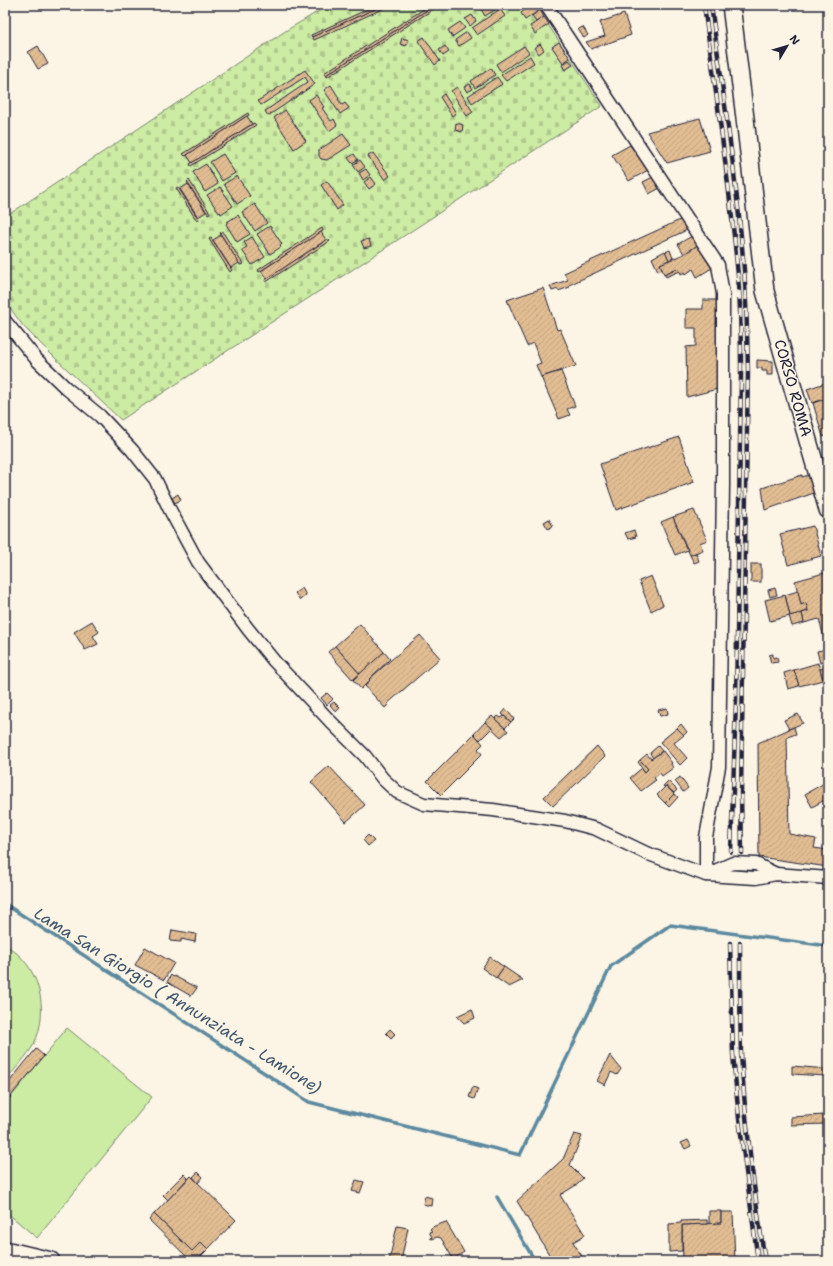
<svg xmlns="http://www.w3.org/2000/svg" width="833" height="1266" viewBox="0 0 833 1266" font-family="'Shantell Sans',sans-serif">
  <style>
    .cemetery { fill: url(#cemetery-stones); stroke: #77866f }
    .pitch { fill: #cceba3; stroke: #77866f }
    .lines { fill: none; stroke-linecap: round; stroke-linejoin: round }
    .stream { stroke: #5b899f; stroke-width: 3.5 }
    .building { fill: url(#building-hatch); stroke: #22223b }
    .minor-casing { stroke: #22223b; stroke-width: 15 }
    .secondary-casing { stroke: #22223b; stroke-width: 20 }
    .minor { stroke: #fcf5e5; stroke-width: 12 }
    .secondary { stroke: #fcf5e5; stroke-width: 17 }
    .rail-casing { stroke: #22223b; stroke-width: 4.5 }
    .rail { stroke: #fcf5e5; stroke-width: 3; stroke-dasharray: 9; stroke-linecap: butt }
    .labels { text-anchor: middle; stroke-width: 3; stroke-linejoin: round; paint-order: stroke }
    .street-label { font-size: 15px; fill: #22223b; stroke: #fcf5e5 }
    .water-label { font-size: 16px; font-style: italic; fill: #3e556d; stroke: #fcf5e5 }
  </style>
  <defs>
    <pattern id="cemetery-stones" width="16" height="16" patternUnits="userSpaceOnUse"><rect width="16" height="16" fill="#cceba3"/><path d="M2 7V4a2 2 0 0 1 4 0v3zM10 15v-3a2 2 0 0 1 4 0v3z" fill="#afc98d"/></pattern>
    <pattern id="building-hatch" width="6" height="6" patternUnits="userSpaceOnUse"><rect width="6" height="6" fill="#e2bd93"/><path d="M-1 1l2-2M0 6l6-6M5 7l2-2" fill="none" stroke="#c2a280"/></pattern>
  </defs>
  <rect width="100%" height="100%" fill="#fcf5e5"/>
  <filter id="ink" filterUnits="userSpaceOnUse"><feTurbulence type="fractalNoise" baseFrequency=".025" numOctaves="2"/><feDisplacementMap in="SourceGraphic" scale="8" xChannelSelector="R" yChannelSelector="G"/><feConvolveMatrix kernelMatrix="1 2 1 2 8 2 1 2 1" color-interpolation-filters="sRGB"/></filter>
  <g filter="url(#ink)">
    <polygon class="cemetery" points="329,5 535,5 602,106 358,266 121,420 54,357 23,326 5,301 5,217 287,30"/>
    <g class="pitch">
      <path d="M5 945C40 964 50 1010 34 1044 29 1054 13 1071 5 1081Z"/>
      <polygon points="67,1028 152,1097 37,1238 5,1211 5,1104"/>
    </g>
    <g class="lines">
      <g class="stream">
        <polyline points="5,904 309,1102 520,1155 611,966 670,925 828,946"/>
        <polyline points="497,1197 535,1261"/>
      </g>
    </g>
    <g class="building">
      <polygon points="377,5 384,5 312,37 311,35"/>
      <polygon points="384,5 391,5 314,40 312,37"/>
      <polygon points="430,5 435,5 326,75 324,73"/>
      <polygon points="435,5 440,5 327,77 326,75"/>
      <polygon points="488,5 498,5 499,7 485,16 481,9"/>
      <polygon points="525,5 536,5 540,10 525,20 521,13 527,8"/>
      <polygon points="500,9 505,16 477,35 472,28"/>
      <polygon points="540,10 544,17 536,22 532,16"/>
      <polygon points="624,14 631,35 591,49 586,42 605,36 600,22"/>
      <polygon points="472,15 476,21 470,26 465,19"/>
      <polygon points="544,17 549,24 535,34 530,26"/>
      <polygon points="460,22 465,28 452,37 448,30"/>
      <polygon points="583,27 588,35 584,38 578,29"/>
      <polygon points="467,32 471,38 459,46 455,40"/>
      <polygon points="424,37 440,61 435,65 418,41"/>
      <polygon points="402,38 409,40 406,46 400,44"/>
      <polygon points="559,42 570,58 563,63 552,47"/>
      <polygon points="540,44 544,50 539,54 534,48"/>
      <polygon points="38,46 48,64 38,69 28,52"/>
      <polygon points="445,46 449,52 443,56 439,50"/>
      <polygon points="524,46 529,53 501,72 496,64"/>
      <polygon points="530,56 534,63 506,81 501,75"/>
      <polygon points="569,60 573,65 565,70 562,65"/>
      <polygon points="491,68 495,75 475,88 471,81"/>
      <polygon points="305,70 315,84 268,116 265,111 308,82 305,77 261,105 258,101"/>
      <polygon points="497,77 502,84 472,103 468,96"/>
      <polygon points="470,84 473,89 467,92 464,87"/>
      <polygon points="331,85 339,98 338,99 342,105 345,103 349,108 340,114 324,90"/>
      <polygon points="457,87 473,112 467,116 451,91"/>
      <polygon points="444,94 456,113 452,116 440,97"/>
      <polygon points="316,95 324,107 322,108 331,121 334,119 337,125 329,131 309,100"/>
      <polygon points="285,110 306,141 294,149 274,118"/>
      <polygon points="248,113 249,115 187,155 185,156 183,154"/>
      <polygon points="247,116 252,124 192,163 187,155"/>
      <polygon points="700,118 710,151 667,163 647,132"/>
      <polygon points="254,123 256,125 191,166 190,164"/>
      <polygon points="456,123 463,125 462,132 455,130"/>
      <polygon points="343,134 351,145 327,160 321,159 319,156 319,150"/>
      <polygon points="630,145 648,170 629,181 612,155"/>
      <polygon points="373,153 390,176 385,180 368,156"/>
      <polygon points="223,154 235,173 222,181 210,162"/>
      <polygon points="354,154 358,160 352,163 348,158"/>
      <polygon points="360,160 365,167 358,172 353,165"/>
      <polygon points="206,164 218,184 205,192 193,172"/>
      <polygon points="366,169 370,175 363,180 359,173"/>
      <polygon points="237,176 250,196 237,204 224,184"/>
      <polygon points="371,177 376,184 369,189 364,182"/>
      <polygon points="653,177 660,188 649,194 643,182"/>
      <polygon points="189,180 210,213 208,214 187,182"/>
      <polygon points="327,181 343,205 337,210 321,185"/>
      <polygon points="188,184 206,212 198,217 180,189"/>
      <polygon points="178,187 199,220 197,221 176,188"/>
      <polygon points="220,187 233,206 221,214 220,212 219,213 207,195"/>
      <polygon points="255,204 267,223 255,231 242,212"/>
      <polygon points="238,215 250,234 237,242 226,224 227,223 227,222"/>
      <polygon points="682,219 689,229 569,285 570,287 558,291 558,289 552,291 550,286 568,280 564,273"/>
      <polygon points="270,226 282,244 280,246 281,247 270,254 257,234"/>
      <polygon points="322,228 323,231 259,272 258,270"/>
      <polygon points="222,231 243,264 240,265 220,233"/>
      <polygon points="321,232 326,240 267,279 261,271"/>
      <polygon points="221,235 239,263 231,268 213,240"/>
      <polygon points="692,236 698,245 684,254 678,244"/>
      <polygon points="252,237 265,257 252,265 242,250 247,247 244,242"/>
      <polygon points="211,238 232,270 230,272 209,239"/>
      <polygon points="328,239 330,241 266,282 265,280"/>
      <polygon points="369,239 371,246 364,248 361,241"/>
      <polygon points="698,245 712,268 697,277 693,269 686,274 685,272 681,274 678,268 664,274 660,264 684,254"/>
      <polygon points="670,250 673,258 669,260 665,252"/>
      <polygon points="665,251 669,260 660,264 662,269 658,271 652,258"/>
      <polygon points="678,268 680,271 666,277 664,274"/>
      <polygon points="543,288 557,330 560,329 576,366 541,377 536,365 541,363 533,343 527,346 507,300"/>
      <polygon points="703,300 719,300 721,388 687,397 686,347 696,346 696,328 686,328 686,309 703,309"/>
      <polygon points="757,360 773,361 773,375 767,375 767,371 762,371 762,368 757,368"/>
      <polygon points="561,371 575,406 567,409 570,415 559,419 541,377"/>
      <polygon points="828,382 828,398 812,403 807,389"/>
      <polygon points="828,398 828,435 823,437 813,403"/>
      <polygon points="679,437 694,482 616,510 600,464"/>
      <polygon points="802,475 802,477 809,475 814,493 765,510 762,488"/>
      <polygon points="178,494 181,500 175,503 172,498"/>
      <polygon points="694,510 707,540 700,543 703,550 690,555 673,517"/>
      <polygon points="673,517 686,548 687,548 688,550 675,555 661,522"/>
      <polygon points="549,519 553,526 548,529 544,522"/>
      <polygon points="813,526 821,556 788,565 780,534"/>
      <polygon points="634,530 636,537 628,539 625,533"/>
      <polygon points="696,553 699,561 694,563 690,555"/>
      <rect x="751" y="564" width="10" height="18"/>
      <polygon points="828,572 828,678 823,680 820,669 828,667 826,661 820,663 817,651 827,649 819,619 804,623 802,613 808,611 806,603 801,605 795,581"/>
      <polygon points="651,576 663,605 651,611 639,581"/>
      <polygon points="302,588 306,595 300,600 295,593"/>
      <polygon points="775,588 777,595 770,597 768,590"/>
      <polygon points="798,591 801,605 806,603 808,611 790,616 785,595"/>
      <polygon points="785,595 790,616 770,621 765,600"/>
      <polygon points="802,613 804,623 792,626 789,616"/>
      <polygon points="92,621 99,632 93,636 98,644 85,650 74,632"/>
      <polygon points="360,624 384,652 360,674 335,646"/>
      <polygon points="420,635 440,658 387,704 388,705 385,708 365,686 370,680 369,679"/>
      <polygon points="335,646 360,674 353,680 328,652"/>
      <polygon points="384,652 390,659 369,679 370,680 361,689 353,680"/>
      <polygon points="773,654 773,658 777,657 778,662 771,663 769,655"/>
      <polygon points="818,663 823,680 799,686 794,670"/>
      <polygon points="794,670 799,686 788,689 784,673"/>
      <polygon points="327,693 333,699 327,705 321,698"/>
      <polygon points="334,702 340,708 336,712 330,705"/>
      <polygon points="667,708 668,714 660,716 658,710"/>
      <polygon points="506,709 514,719 511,722 502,714"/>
      <polygon points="798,714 803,723 789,729 784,720"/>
      <polygon points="492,716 508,731 501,737 485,722"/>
      <polygon points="498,716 501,718 504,716 511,722 505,728 495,719"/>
      <polygon points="485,722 492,728 480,740 474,734"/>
      <polygon points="681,724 687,732 684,735 677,728"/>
      <polygon points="794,727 796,734 787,737 789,834 816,839 814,848 828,850 828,867 759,857 758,743"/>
      <polygon points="677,728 684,735 674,743 687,758 680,765 660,742"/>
      <polygon points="474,734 483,744 478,749 482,754 441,795 427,781"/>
      <polygon points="597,746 605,756 553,806 544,797"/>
      <polygon points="658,746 662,751 653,758 650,753"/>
      <polygon points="663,751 672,763 671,764 673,768 662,776 660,773 654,778 656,780 641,791 630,778 642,768 645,772 648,769 640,760 647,754 651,759"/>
      <polygon points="640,760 648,769 645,772 638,762"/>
      <polygon points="329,766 365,805 346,822 311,782"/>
      <polygon points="680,777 688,788 683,792 675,781"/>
      <polygon points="668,781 677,790 674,793 666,786 664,787 663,786"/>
      <polygon points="828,781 828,798 812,807 805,794"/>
      <polygon points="666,786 674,794 665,803 657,795"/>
      <polygon points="674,794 678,797 669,807 665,803"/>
      <polygon points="368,835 374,841 368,846 363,840"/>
      <polygon points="172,930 196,934 195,942 181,939 181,942 170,941"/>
      <polygon points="145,947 174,963 164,980 135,965"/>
      <polygon points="490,957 504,967 496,978 482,968"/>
      <polygon points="504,967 523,980 509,987 496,978"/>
      <polygon points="171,975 173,977 174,976 197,988 191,996 167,982"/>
      <polygon points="472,1009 475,1018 464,1023 457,1016"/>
      <polygon points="390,1029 395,1034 391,1038 386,1033"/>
      <polygon points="36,1049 44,1056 5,1103 5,1087"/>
      <polygon points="610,1055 621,1069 617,1075 611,1072 605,1085 597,1081"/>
      <polygon points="792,1066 827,1069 826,1076 792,1074"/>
      <polygon points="473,1087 478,1089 474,1099 469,1097"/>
      <polygon points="824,1115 825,1124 791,1125 791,1117"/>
      <polygon points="574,1134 582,1136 570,1165 583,1178 578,1184 560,1195 585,1235 573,1242 585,1261 553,1261 517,1201 563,1159"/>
      <polygon points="688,1140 691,1146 685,1149 681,1143"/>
      <polygon points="198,1172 203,1177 198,1183 193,1177"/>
      <polygon points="184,1174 188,1178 168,1200 163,1195"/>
      <polygon points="191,1176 236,1220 208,1249 201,1242 192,1251 154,1214"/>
      <polygon points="356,1180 364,1182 360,1193 352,1191"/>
      <polygon points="425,1196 432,1198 431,1206 423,1204"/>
      <polygon points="709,1211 721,1211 721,1223 709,1224"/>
      <polygon points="721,1212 733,1212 735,1261 683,1261 682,1225 721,1223"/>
      <polygon points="154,1214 192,1251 201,1242 208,1249 196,1261 191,1261 149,1220"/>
      <polygon points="707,1220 707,1224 682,1225 682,1251 669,1252 669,1224 681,1223 681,1221"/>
      <polygon points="446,1222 464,1252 453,1259 441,1238 437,1237 432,1239 430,1238 432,1237 429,1232 432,1231 430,1229 432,1227"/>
      <polygon points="397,1226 408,1228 401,1261 389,1261"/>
    </g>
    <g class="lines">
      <g class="minor-casing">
        <g id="minor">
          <polyline points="546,5 718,265 723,294 723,485 719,767 706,837 706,875"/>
          <polyline points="5,321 37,360 66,388 100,416 132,450 155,479 170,510 198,562 248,629 274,661 330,721 365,756 383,779 397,792 424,804 493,810 565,821 596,829 646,853 706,875 756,878 776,874 828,878"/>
          <polyline points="708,874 733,863 756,864 776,874"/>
        </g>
      </g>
      <g class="secondary-casing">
        <g id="secondary">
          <polyline points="731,5 745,118 765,291 828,510"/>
          <polyline points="5,1250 51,1261"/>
        </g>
      </g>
      <use href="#minor" class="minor"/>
      <use href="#secondary" class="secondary"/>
      <g class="rail-casing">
        <g id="rail">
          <path d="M704 5C716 95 730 185 738 276 741 309 741 343 741 376L736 701 731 852"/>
          <path d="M711 5C723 93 737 181 744 270 747 303 747 337 748 370L741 792 742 853"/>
          <polyline points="730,943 733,1054 739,1119 758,1261"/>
          <path d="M740 943C740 980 740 1016 741 1053 745 1122 754 1192 765 1261"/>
        </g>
      </g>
      <use href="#rail" class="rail"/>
    </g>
  </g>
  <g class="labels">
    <g class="street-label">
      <text transform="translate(793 388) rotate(74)" y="5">CORSO ROMA</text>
    </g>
    <g class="water-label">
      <text transform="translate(178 1000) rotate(32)" y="6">Lama San Giorgio ( Annunziata - Lamione)</text>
    </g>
  </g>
  <rect width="833" height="1266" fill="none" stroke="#fcf5e5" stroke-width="20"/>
  <rect x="10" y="10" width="813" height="1246" fill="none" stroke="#22223b" stroke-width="1.5" filter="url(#ink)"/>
  <g transform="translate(787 46) rotate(52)" stroke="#fcf5e5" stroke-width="3" paint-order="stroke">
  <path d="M0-3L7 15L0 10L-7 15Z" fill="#22223b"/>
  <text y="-6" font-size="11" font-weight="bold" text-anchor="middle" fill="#22223b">N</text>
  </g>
</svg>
